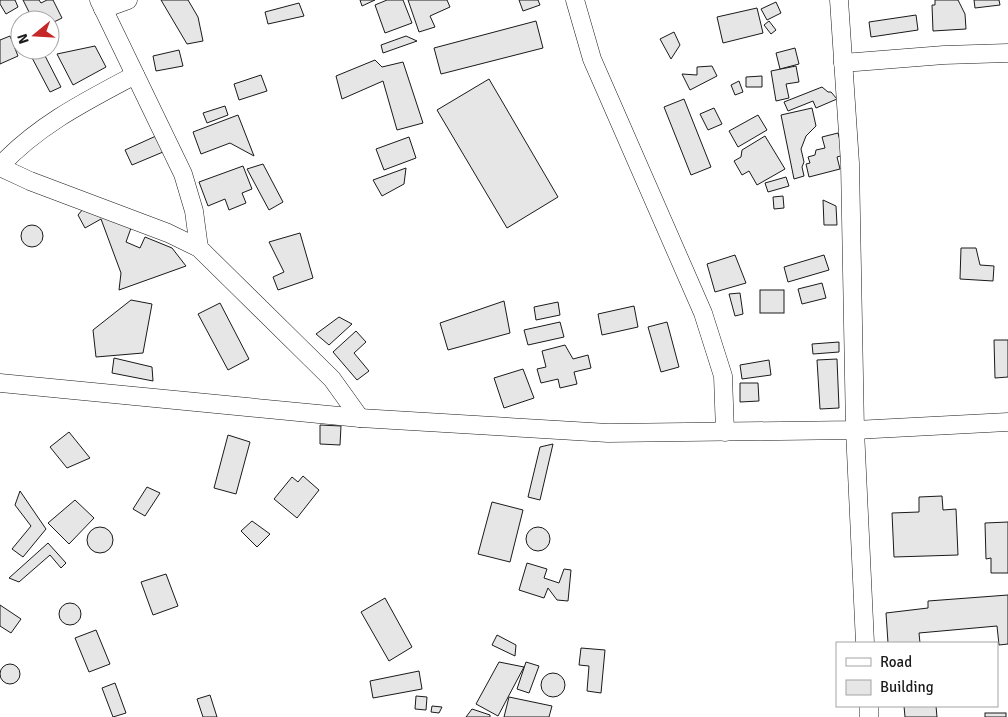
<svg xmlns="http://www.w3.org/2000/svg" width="1008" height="717" viewBox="0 0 1008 717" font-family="Signika,sans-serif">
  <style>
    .building { fill: #e6e6e6; stroke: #1a1a1a }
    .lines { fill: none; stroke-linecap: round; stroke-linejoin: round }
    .minor-casing { stroke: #1a1a1a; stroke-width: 19 }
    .minor { stroke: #fff; stroke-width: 18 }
  </style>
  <rect width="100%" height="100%" fill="#fff"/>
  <g class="building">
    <polygon points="0,0 15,0 18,7 6,14 0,4"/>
    <polygon points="23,0 39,0 41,3 47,0 53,0 62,18 50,24 50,20 33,20"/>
    <polygon points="161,0 188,0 198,17 203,41 187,44"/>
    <polygon points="360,0 375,0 362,6"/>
    <polygon points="387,0 403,0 412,23 385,33 375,5"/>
    <polygon points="408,0 447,0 450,7 430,16 435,27 419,32"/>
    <polygon points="519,0 538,0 540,5 523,11"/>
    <polygon points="935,0 958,0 965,14 966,29 933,31 932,5 935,5"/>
    <polygon points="974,0 999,0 1000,5 975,8"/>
    <polygon points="776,2 781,13 767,20 761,9"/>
    <polygon points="299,3 304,16 268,24 265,12"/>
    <polygon points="757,8 763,33 723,43 717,17"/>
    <polygon points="916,15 918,30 871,37 869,22"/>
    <polygon points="536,21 543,48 441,74 434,48"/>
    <polygon points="769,21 776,30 771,34 764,25"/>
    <polygon points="674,32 680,45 671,59 660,39"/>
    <polygon points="10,36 18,56 0,64 0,40"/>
    <polygon points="406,36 417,41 383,53 381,45"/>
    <polygon points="95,46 106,67 73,85 57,54"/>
    <polygon points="795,48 799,64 780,69 776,53"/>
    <polygon points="38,50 42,50 61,87 50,92 30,54"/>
    <polygon points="179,50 183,66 156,71 153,56"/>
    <polygon points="375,60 382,67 403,62 423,123 397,130 383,81 342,99 336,76"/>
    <polygon points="712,66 717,76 690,90 682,74 697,75 697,67"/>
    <polygon points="796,66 799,82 786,84 789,98 776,101 771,71"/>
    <polygon points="261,75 267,91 239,100 234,84"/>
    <polygon points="762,76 762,87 746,87 746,77"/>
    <polygon points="489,79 558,197 507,228 437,110"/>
    <polygon points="739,81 743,92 735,95 731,85"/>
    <polygon points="822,87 828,92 831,92 837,99 816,108 813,101 788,111 784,102"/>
    <polygon points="684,99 711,167 691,175 664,107"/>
    <polygon points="225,106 228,115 207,123 203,113"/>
    <polygon points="714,108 722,124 708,130 700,114"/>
    <polygon points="812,108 816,126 806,136 801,149 804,162 802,167 804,176 794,179 781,115"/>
    <polygon points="238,115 254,156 230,143 201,154 193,132"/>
    <polygon points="758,115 767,130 738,147 729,131"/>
    <polygon points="838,133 844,155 837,157 840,169 809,177 806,164 810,163 808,157 815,155 816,150 825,148 822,137"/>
    <polygon points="156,136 163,152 132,165 125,150"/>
    <polygon points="765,136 785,169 757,185 749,171 742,175 734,161 741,157 742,150"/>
    <polygon points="409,137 416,158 384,170 376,149"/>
    <polygon points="263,164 283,202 269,210 247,169"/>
    <polygon points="243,166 252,189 242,193 246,203 229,210 225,199 208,206 199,182"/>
    <polygon points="406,168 404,184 382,196 373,180"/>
    <polygon points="786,177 789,186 768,192 765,183"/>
    <polygon points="783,196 784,208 774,209 773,197"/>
    <polygon points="823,200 836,206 837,225 824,225"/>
    <polygon points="83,209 131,228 126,242 140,248 145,237 172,248 186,266 119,290 121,273 101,219 85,228 78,215"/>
    <circle cx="32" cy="236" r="11"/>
    <polygon points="300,233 313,278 278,290 273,277 284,272 269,242"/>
    <polygon points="961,248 976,248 980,265 994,266 993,281 960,279"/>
    <polygon points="735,255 746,283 715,292 707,264"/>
    <polygon points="824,255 829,270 788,282 784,267"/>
    <polygon points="822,283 826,298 802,304 798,289"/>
    <rect x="760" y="290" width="24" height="23"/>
    <polygon points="740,293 743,314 735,316 729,294"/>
    <polygon points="131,300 152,304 143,353 96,357 93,330"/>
    <polygon points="504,301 510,333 448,350 440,323"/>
    <polygon points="558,302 560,315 536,320 534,307"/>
    <polygon points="220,303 249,359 228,370 198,314"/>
    <polygon points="634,306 638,327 602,335 598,314"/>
    <polygon points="339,317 352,324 329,345 316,334"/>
    <polygon points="560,322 564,337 528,345 524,330"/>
    <polygon points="667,322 679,367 661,372 648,327"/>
    <polygon points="356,331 366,342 354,353 369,371 357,380 333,352"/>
    <polygon points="994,340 1008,340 1008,377 995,378"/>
    <polygon points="839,342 839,352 813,354 812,344"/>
    <polygon points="565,345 573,359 588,355 591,368 574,372 577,384 560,388 558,379 541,383 537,369 546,367 542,351"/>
    <polygon points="114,358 152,367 153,381 112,373"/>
    <polygon points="837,359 839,408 820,409 817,360"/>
    <polygon points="769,360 771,375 742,379 740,365"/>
    <polygon points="523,369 534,398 504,408 494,378"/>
    <polygon points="740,383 758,383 759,401 740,402"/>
    <polygon points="320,425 341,426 340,445 320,444"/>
    <polygon points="69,432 90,458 67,468 50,447"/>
    <polygon points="228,435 250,442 236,494 214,488"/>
    <polygon points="553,444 540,500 528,497 540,447"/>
    <polygon points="303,476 319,490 297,518 274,499 292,477 298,482"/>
    <polygon points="147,487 160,493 145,516 133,509"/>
    <polygon points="20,491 46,529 23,557 12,549 31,526 15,505"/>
    <polygon points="942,496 943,510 956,509 958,555 894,557 892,513 919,512 919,497"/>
    <polygon points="75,500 94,518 69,544 48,523"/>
    <polygon points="492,502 523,510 510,562 478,554"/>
    <polygon points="252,521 270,534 257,547 241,531"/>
    <polygon points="1008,522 1008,573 991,573 991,558 986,559 985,523"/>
    <circle cx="100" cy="540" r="13"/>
    <circle cx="538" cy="539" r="12"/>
    <polygon points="48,543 66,563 61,568 50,555 19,582 9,578"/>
    <polygon points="527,563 547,569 544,578 559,583 564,569 571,570 568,601 557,600 548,588 544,598 519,590"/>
    <polygon points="166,574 178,606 153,615 141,582"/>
    <polygon points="1008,595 1008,644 999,645 997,626 919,633 920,643 888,643 886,613 928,608 928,601"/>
    <polygon points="385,598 412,647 389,661 361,612"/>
    <circle cx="70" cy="614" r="11"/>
    <polygon points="0,605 21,619 11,633 0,626"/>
    <polygon points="96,630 110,664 89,672 75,638"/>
    <polygon points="497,635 516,645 515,656 492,645"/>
    <polygon points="581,648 605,650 601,693 587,691 589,666 579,665"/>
    <polygon points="499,662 524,667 498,716 476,704"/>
    <polygon points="526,662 539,666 529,693 517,689"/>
    <circle cx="10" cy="674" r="10"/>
    <polygon points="419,671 422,689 373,698 370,681"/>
    <circle cx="553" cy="685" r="12"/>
    <polygon points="115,683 126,713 113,717 102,688"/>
    <polygon points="210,695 217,717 203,717 197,699"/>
    <polygon points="416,696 427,697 426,710 415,709"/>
    <polygon points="509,697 552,706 549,717 504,717"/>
    <polygon points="432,706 442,707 439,713 431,712"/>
    <polygon points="904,706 936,706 937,717 905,717"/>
    <polygon points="472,709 490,715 490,717 466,717"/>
    <rect x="985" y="713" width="21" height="4"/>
  </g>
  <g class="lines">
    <g class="minor-casing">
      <g id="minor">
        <polyline points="99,0 183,174 194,211 199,248"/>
        <polyline points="575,0 592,59 703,313 723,376 725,432"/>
        <polyline points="839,0 850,163 855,430 865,643"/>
        <polyline points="103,9 128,0"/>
        <polyline points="843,63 944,55 1008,53"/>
        <path d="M0 166C38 125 86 101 135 75"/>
        <polyline points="0,167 30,181 168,233 199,248 332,379 360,418"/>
        <polyline points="0,383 360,418 608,433 855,430 1008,422"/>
        <polyline points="869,706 869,717"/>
      </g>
    </g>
    <use href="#minor" class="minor"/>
  </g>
  <rect x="836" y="642" width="162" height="65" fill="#ffffff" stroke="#a3a3a3"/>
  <rect x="846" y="658" width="25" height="8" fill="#ffffff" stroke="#a3a3a3"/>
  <text x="880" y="667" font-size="15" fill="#1a1a1a">Road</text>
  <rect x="846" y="680" width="25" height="15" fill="#e6e6e6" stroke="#a3a3a3"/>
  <text x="880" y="692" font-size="15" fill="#1a1a1a">Building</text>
  <g transform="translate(35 35) rotate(252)"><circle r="24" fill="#ffffff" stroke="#a3a3a3"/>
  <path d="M0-4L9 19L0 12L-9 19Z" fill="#c62828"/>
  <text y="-8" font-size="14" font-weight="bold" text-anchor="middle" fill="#1a1a1a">N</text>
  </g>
</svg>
